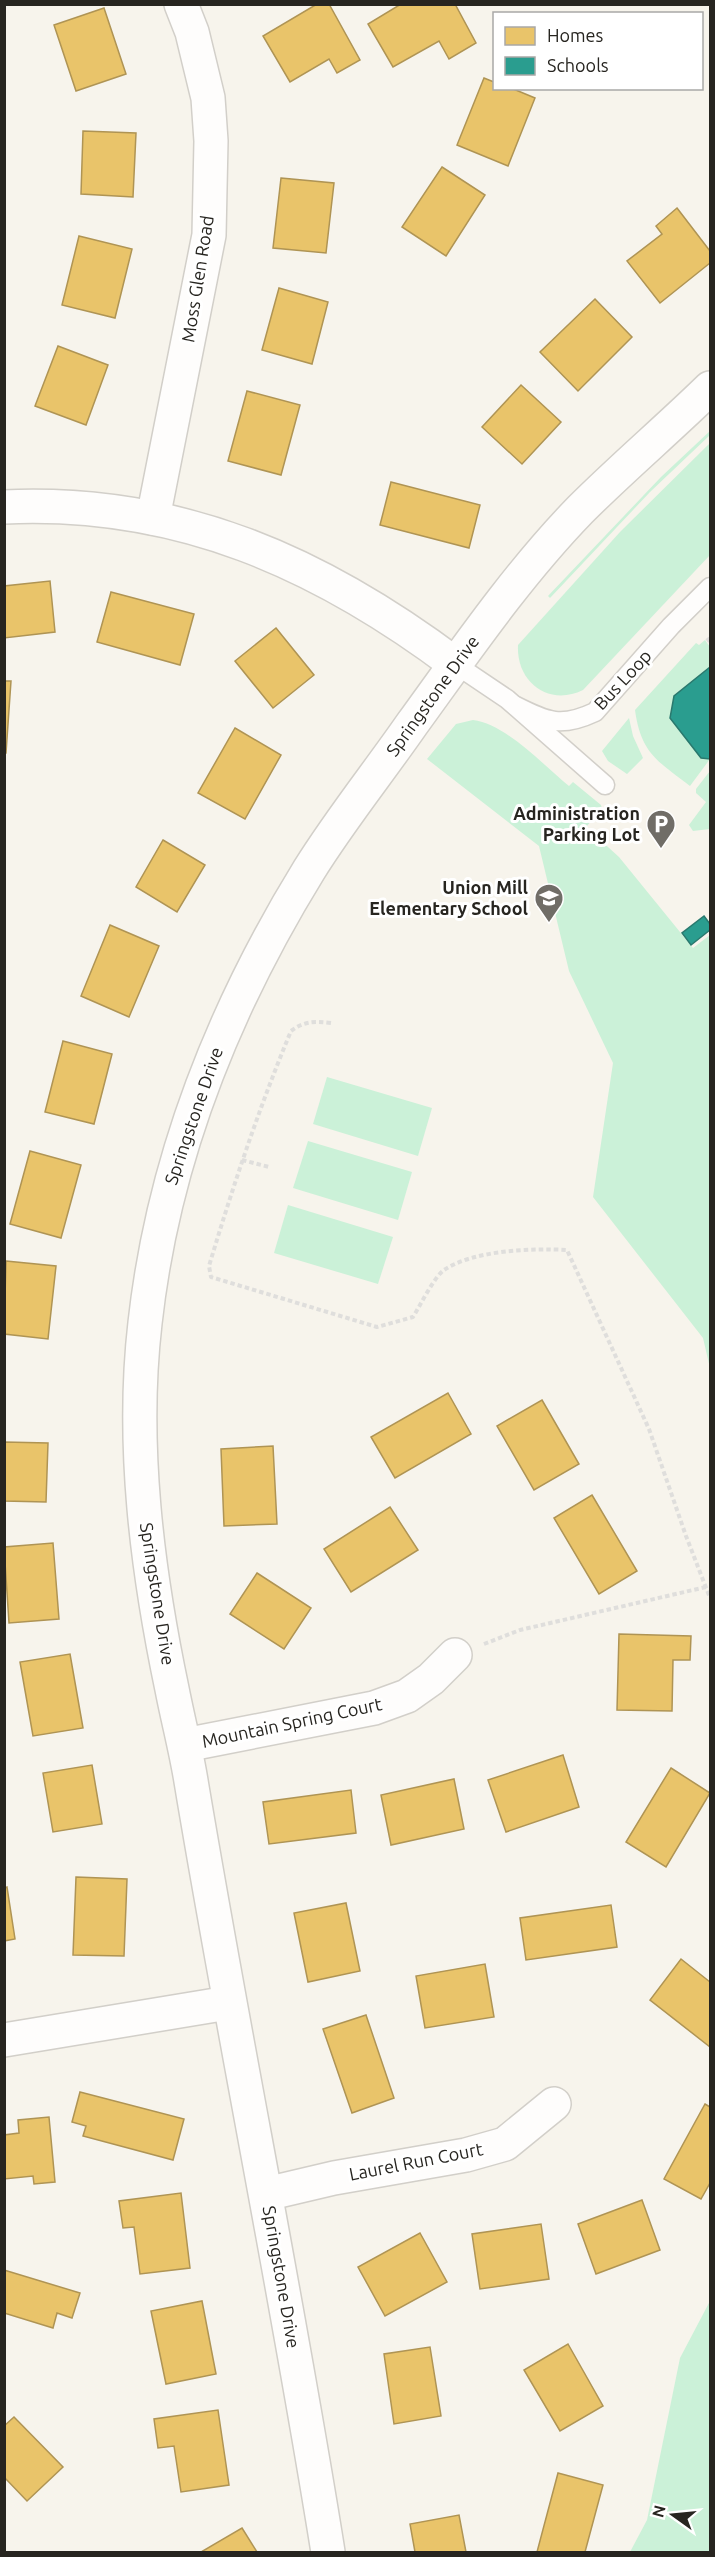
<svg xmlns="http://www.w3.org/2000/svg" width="715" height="2557" viewBox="0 0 715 2557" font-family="Ubuntu,sans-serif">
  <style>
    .green { fill: #cbf1d8 }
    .homes { fill: #e9c46a; stroke: #af9454; stroke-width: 1.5 }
    .schools { fill: #2a9d8f; stroke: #29796e; stroke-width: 1.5 }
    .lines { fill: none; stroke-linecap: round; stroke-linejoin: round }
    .lane-casing { stroke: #d2cfc9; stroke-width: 21 }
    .street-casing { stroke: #d2cfc9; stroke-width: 36 }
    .path { stroke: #dfdedc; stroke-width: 4; stroke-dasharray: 4.5 3; stroke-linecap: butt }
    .lane { stroke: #fefdfc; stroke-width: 18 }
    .street { stroke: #fefdfc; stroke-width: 33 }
    .labels { text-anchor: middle; stroke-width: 6; stroke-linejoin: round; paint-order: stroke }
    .street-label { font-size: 18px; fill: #272520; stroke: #fff }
    .poi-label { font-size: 18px; font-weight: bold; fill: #272520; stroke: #fff; text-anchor: end }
  </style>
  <rect width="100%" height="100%" fill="#f7f4ec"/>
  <g class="green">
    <polygon points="710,431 710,435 650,492 550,598 548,596 661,477"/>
    <path d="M710 443V555L583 690C549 707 516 682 518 645L620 532Z"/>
    <path d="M705 640 710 647V667L674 695 670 718 701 758 710 759 690 786C658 761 641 754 635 710L696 643 699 645Z"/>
    <polygon points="629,718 633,736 643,758 627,774 608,761 602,751"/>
    <path d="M473 720C506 724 543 765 569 786L573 782 601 805 602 809 586 827 619 857 693 948 710 935V1368L703 1338 593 1197 613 1063 569 971 539 846 427 759 456 724Z"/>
    <polygon points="710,771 710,829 693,831 689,825 706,802 696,793 696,789"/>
    <polygon points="327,1077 432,1108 418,1156 313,1124"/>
    <polygon points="308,1141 412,1172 398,1220 293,1188"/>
    <polygon points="288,1205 393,1237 378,1284 274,1253"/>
    <polygon points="710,2301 710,2552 630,2552 647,2520 680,2358"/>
  </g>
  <g class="homes">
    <polygon points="317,4 329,4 360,60 337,73 329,59 290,82 263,36"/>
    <polygon points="401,4 455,4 476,43 449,59 439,41 393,67 368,24"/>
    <polygon points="104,8 126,74 76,91 54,25"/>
    <polygon points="484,78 494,82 494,88 511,88 535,98 508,166 457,145"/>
    <polygon points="83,131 136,133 133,197 81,194"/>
    <polygon points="442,167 485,195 446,256 402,227"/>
    <polygon points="281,178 334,183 326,253 273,248"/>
    <polygon points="677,208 710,251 710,263 660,303 627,261 662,234 656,226"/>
    <polygon points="79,236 132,249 115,318 62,305"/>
    <polygon points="279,288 328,302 312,364 262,350"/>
    <polygon points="595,299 632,337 578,391 540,352"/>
    <polygon points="58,346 108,365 86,425 35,406"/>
    <polygon points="521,385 561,422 522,464 482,427"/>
    <polygon points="247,391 300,405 281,475 228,461"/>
    <polygon points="391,482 480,505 469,548 380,525"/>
    <polygon points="50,581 55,632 4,638 4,586"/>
    <polygon points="111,592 194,614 180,665 97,642"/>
    <polygon points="276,628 314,675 273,708 235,661"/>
    <polygon points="4,681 11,681 6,753 4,753"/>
    <polygon points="235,728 281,755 245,819 198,793"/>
    <polygon points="163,840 205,865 177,912 136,887"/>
    <polygon points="110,925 159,946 129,1017 81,996"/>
    <polygon points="63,1041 112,1054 94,1124 45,1112"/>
    <polygon points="30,1151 81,1165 61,1238 10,1224"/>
    <polygon points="6,1261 56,1266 48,1339 4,1334"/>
    <polygon points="448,1393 471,1434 395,1478 371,1437"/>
    <polygon points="542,1400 579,1464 534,1490 497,1426"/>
    <polygon points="4,1442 48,1443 46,1502 4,1501"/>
    <polygon points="273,1446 277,1524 224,1526 221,1449"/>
    <polygon points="592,1495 637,1571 599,1594 554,1518"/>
    <polygon points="390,1507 418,1550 351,1592 324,1549"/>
    <polygon points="53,1543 59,1619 9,1623 4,1547"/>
    <polygon points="257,1573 311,1608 284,1649 230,1614"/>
    <polygon points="619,1634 691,1636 690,1660 673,1660 672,1711 617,1710"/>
    <polygon points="70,1654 83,1728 33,1736 20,1662"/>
    <polygon points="563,1755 579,1807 506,1832 488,1780"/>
    <polygon points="92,1765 102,1824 53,1832 43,1773"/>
    <polygon points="671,1768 710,1793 666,1867 626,1842"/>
    <polygon points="454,1779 464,1829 391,1845 381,1795"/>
    <polygon points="351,1790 356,1833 269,1844 263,1802"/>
    <polygon points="76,1877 127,1879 124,1956 73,1955"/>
    <polygon points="7,1887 15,1939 4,1941 4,1888"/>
    <polygon points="346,1903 360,1971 308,1982 294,1913"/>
    <polygon points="611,1905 617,1947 526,1960 520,1918"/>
    <polygon points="681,1959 710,1982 710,2047 650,2000"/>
    <polygon points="485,1964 494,2017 425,2028 416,1976"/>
    <polygon points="366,2015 394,2098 352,2113 323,2029"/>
    <polygon points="80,2092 184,2119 173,2160 83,2136 86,2126 72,2122"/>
    <polygon points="705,2104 710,2107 710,2183 701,2199 664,2179"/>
    <polygon points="49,2117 55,2182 34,2184 33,2176 4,2179 4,2135 19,2133 18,2120"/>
    <polygon points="181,2193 190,2268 140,2274 134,2227 123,2228 119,2201"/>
    <polygon points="642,2200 660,2250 596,2274 578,2224"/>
    <polygon points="541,2224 549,2279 480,2289 472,2234"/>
    <polygon points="420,2233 447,2282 385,2316 358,2267"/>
    <polygon points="4,2270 80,2293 72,2318 57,2313 53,2328 4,2313"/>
    <polygon points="202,2301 216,2374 166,2384 151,2311"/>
    <polygon points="568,2344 603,2406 560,2431 524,2370"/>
    <polygon points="430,2347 441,2416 394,2424 384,2354"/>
    <polygon points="218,2410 229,2485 181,2492 174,2446 158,2448 154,2419"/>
    <polygon points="14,2417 63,2467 27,2501 4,2477 4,2426"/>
    <polygon points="558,2473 603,2485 585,2552 537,2552"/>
    <polygon points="459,2515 466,2552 415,2552 410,2524"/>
    <polygon points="242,2528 257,2552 201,2552"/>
  </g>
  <g class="schools">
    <polygon points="710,667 710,759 701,758 670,718 674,696"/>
    <polygon points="704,916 710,924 710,930 691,945 682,933"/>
  </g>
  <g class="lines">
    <g class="lane-casing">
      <g id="lane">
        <polyline points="455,664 507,699 605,785"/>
        <path d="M516 706C548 722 561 728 595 712L671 626 710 587"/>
      </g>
    </g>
    <g class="street-casing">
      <g id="street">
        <path d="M4 507C178 499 319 562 455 664"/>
        <polyline points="153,518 209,235 211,141 208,98 192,32 181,4"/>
        <polyline points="185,1745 374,1708 407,1696 431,1679 455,1655"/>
        <polyline points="4,2040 228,2003"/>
        <polyline points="266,2194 334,2178 466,2155 505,2144 554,2104"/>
        <path d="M328 2552C287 2295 234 2039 191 1781 186 1750 178 1720 172 1689 147 1570 131 1444 145 1323 163 1161 224 1008 309 870 340 820 378 773 412 724 465 651 517 575 580 510 622 468 668 429 710 388"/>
      </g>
    </g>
    <g class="path">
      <polyline points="707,638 710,642"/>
      <path d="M331 1023C315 1021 304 1021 291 1031 259 1108 233 1186 209 1266L211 1277 377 1327 413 1317C420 1306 434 1277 444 1270 474 1250 532 1248 567 1250L649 1429 686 1536 710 1598"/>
      <polyline points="242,1160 269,1167"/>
      <polyline points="484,1644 520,1630 706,1587"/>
    </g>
    <use href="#lane" class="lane"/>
    <use href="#street" class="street"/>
  </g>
  <defs>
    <g id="parking-pin" transform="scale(1.5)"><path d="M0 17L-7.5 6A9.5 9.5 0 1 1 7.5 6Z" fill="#706d67" stroke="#fff"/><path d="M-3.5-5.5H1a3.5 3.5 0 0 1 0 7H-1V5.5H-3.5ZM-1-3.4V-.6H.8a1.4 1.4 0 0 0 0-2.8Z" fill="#fff"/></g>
    <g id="school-pin" transform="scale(1.5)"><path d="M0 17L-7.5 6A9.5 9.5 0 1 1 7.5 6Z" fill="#706d67" stroke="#fff"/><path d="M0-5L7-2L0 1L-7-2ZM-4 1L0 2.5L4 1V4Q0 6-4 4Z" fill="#fff"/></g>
  </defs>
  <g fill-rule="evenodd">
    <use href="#parking-pin" x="661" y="824"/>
    <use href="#school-pin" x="549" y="898"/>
  </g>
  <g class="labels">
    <g class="street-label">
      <text transform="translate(198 279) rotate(-81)" y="6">Moss Glen Road</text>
      <text transform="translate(623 680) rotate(-47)" y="6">Bus Loop</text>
      <text transform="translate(433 696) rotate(-54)" y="6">Springstone Drive</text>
      <text transform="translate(194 1116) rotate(-71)" y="6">Springstone Drive</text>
      <text transform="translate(157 1594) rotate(81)" y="6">Springstone Drive</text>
      <text transform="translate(292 1723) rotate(-12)" y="6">Mountain Spring Court</text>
      <text transform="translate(416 2162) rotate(-11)" y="6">Laurel Run Court</text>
      <text transform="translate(281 2277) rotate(80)" y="6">Springstone Drive</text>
    </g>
    <g class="poi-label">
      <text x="640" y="820">Administration<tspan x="640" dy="21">Parking Lot</tspan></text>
      <text x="528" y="894">Union Mill<tspan x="528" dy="21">Elementary School</tspan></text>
    </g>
  </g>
  <rect width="715" height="2557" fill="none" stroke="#272520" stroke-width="12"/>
  <rect x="493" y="12" width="210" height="78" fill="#ffffff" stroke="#a9a8a6" stroke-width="1.5"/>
  <rect x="505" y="27" width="30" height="18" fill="#e9c46a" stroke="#a9a8a6" stroke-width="1.5"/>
  <text x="547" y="42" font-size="18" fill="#272520">Homes</text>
  <rect x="505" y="57" width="30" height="18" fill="#2a9d8f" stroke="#a9a8a6" stroke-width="1.5"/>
  <text x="547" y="72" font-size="18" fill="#272520">Schools</text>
  <g transform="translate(673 2515) rotate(285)" stroke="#ffffff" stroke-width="4.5" paint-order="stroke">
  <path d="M0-4.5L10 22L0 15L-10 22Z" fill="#272520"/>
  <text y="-9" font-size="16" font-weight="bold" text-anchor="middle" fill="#272520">N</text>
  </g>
</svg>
